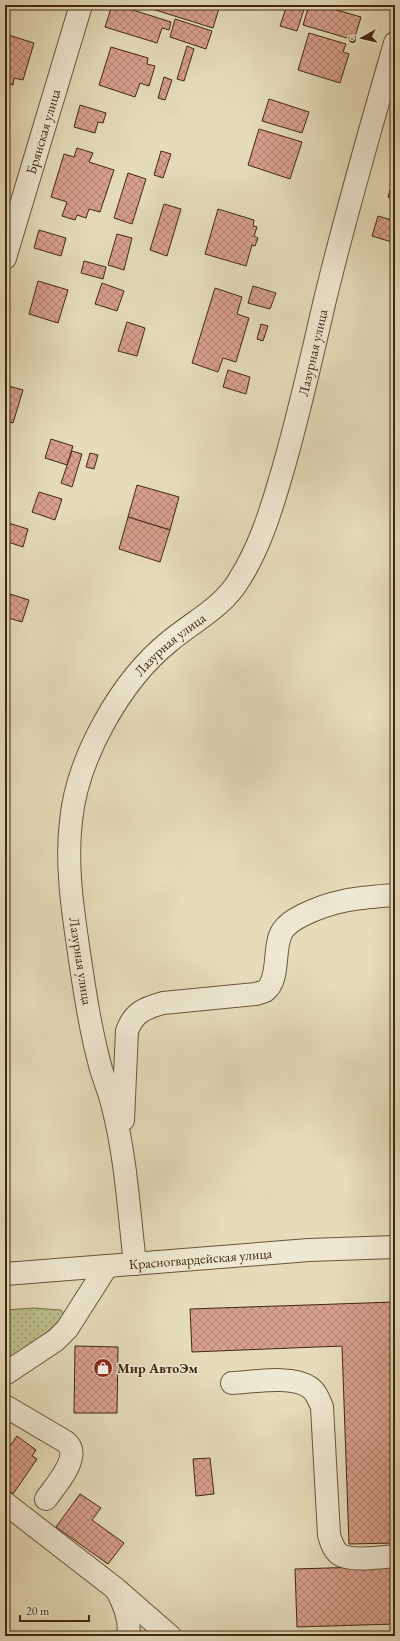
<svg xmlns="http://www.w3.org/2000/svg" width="400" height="1641" viewBox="0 0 400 1641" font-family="'EB Garamond',serif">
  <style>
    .grass { fill: url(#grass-dots); stroke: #7e734c }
    .building { fill: url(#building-cross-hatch); stroke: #41280d }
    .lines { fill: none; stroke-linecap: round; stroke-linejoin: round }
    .minor-casing { stroke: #6a5538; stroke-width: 24 }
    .minor { stroke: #eee8d2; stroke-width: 22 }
    .labels { text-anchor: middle; stroke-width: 3; stroke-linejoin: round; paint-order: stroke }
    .street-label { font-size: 14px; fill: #41280d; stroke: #eee8d2 }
    .poi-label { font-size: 14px; font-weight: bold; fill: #41280d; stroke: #eee8d2; text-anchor: start }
  </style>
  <defs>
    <pattern id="grass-dots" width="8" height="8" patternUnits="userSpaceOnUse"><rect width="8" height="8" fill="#bbbe8b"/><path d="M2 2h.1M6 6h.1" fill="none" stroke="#9a9a70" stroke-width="1.8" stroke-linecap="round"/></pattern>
    <pattern id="building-cross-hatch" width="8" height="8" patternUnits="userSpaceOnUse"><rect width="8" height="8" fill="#d8a08e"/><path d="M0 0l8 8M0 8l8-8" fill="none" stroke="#b18272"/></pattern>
  </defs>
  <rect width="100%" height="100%" fill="#e5dcba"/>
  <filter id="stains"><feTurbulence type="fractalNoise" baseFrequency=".005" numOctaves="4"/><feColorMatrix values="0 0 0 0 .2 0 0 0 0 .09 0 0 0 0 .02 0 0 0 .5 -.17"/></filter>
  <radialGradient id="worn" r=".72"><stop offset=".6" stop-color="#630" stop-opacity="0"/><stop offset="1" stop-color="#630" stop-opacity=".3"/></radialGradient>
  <path class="grass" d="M33 1308 61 1310 64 1314C60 1325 17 1355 5 1359V1310Z"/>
  <g class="building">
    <polygon points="112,5 117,5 171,22 169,30 162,28 157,43 105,27"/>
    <polygon points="153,5 220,5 213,28 152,9"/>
    <polygon points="287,5 304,9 297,31 280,26"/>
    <polygon points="309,5 319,5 361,17 354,40 303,25"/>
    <polygon points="175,19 212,31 206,49 170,37"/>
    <polygon points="309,33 346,44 343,52 349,54 340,83 298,70"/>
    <polygon points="5,34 34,43 23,80 14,78 13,85 5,83"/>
    <polygon points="187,46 194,49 184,81 177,79"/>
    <polygon points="111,47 148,58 147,64 155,66 149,86 140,83 135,97 99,85"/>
    <polygon points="164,77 172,80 165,100 158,98"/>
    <polygon points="269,99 309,112 302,133 262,121"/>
    <polygon points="80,105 106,113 103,123 98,122 95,133 74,127"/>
    <polygon points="259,129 302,142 290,179 248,165"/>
    <polygon points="77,148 93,153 89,162 114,170 100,212 89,209 86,218 77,215 75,220 62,216 67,202 51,197 64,154 74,157"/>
    <polygon points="161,151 171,154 163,178 154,175"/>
    <polygon points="128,173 146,179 132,224 114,218"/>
    <polygon points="395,174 395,209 392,208 395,199 388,197"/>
    <polygon points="164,204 181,209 167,256 150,250"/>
    <polygon points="218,209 254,220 253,226 257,227 254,236 258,238 255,246 252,245 246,266 205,254"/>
    <polygon points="378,216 395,221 395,243 372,236"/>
    <polygon points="39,230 66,238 61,256 34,248"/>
    <polygon points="117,234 132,238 124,270 108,265"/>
    <polygon points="84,261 106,267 103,279 81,273"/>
    <polygon points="38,281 68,290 58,323 29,314"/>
    <polygon points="102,283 124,291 117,311 95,304"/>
    <polygon points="253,286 276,293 270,309 248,303"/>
    <polygon points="215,288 242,297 237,314 249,318 236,362 223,358 218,372 192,363"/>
    <polygon points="127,322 145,328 137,356 118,351"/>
    <polygon points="261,324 268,326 263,341 257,339"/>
    <polygon points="228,370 250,377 246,394 223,387"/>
    <polygon points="5,385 23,390 13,423 5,421"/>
    <polygon points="51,439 73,446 67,465 45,458"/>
    <polygon points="72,451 82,454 72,487 61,483"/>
    <polygon points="90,453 98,455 94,469 86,467"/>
    <polygon points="137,485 179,497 170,530 128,517"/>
    <polygon points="39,492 62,499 55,520 32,512"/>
    <polygon points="128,517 170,530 160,562 119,549"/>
    <polygon points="5,522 28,529 23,547 5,541"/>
    <polygon points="7,593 29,600 22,622 5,617 5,598"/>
    <polygon points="395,1302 395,1543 349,1544 342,1346 192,1352 190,1309"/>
    <polygon points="75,1346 118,1347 117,1413 74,1413"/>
    <polygon points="17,1436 36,1450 32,1456 37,1459 13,1494 5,1489 5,1453"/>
    <polygon points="210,1458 214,1494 196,1496 193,1459"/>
    <polygon points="80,1494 101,1508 92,1520 124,1543 108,1564 56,1527"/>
    <polygon points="395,1566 395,1624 297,1627 295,1569"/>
  </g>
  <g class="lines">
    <g class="minor-casing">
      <g id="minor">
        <path id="s1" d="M5 258 81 5"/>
        <path d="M123 1120 127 1031C134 1012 145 1008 163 1003L256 994C259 993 263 992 265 991 281 980 272 945 283 930 288 923 295 919 303 915 335 899 359 898 395 895"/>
        <path id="s2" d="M135 1264C129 1212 126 1158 113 1107 110 1094 105 1082 101 1069 90 1029 84 987 78 946 72 905 66 863 71 821 77 758 121 680 170 641 194 621 223 607 239 580 258 550 269 517 279 483 297 424 310 364 324 304 345 216 370 130 395 43"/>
        <path id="s3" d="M5 1274 309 1250 395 1247"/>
        <polyline points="5,1374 56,1340 67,1329 107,1266"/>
        <path d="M232 1383C253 1382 292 1375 309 1387 316 1391 319 1400 322 1407L329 1535C331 1542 333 1549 339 1554 350 1562 382 1557 395 1556"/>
        <path d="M5 1406 66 1442C83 1456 55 1486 46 1499"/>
        <polyline points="5,1503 116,1589 170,1636"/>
        <path d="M117 1591C124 1604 131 1621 128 1636"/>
      </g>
    </g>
    <use href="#minor" class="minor"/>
  </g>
  <defs>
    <g id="shop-disc" transform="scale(1)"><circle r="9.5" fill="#8f2418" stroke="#eee8d2"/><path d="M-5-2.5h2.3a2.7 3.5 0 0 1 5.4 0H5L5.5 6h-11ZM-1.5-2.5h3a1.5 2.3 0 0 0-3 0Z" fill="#fff"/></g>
  </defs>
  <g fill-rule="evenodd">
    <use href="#shop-disc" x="103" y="1368"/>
  </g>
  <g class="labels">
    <g class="street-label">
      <text dy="5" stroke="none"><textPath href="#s1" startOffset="132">Брянская улица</textPath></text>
      <text dy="5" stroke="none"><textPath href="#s2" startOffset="992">Лазурная улица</textPath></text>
      <text dy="5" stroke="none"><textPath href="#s2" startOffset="657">Лазурная улица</textPath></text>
      <text transform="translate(81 961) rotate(81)" y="5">Лазурная улица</text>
      <text dy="5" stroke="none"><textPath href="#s3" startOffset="196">Красногвардейская улица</textPath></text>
    </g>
    <g class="poi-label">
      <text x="117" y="1373">Мир АвтоЭм</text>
    </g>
  </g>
  <rect width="400" height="1641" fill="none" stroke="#e5dcba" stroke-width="20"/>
  <rect x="6" y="6" width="388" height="1629" fill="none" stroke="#41280d" stroke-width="2"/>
  <rect x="10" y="10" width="380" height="1621" fill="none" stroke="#41280d"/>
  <g transform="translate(362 38) rotate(262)" stroke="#eee8d2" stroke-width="3" paint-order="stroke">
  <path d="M0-3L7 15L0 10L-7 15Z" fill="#41280d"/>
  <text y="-6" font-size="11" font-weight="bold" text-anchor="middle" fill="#41280d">С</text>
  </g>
  <path d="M20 1615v6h69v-6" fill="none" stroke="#41280d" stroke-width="2"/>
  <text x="26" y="1615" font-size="12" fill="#41280d" stroke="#eee8d2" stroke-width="3" paint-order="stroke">20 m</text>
  <rect width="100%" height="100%" filter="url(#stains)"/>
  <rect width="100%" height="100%" fill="url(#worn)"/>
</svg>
